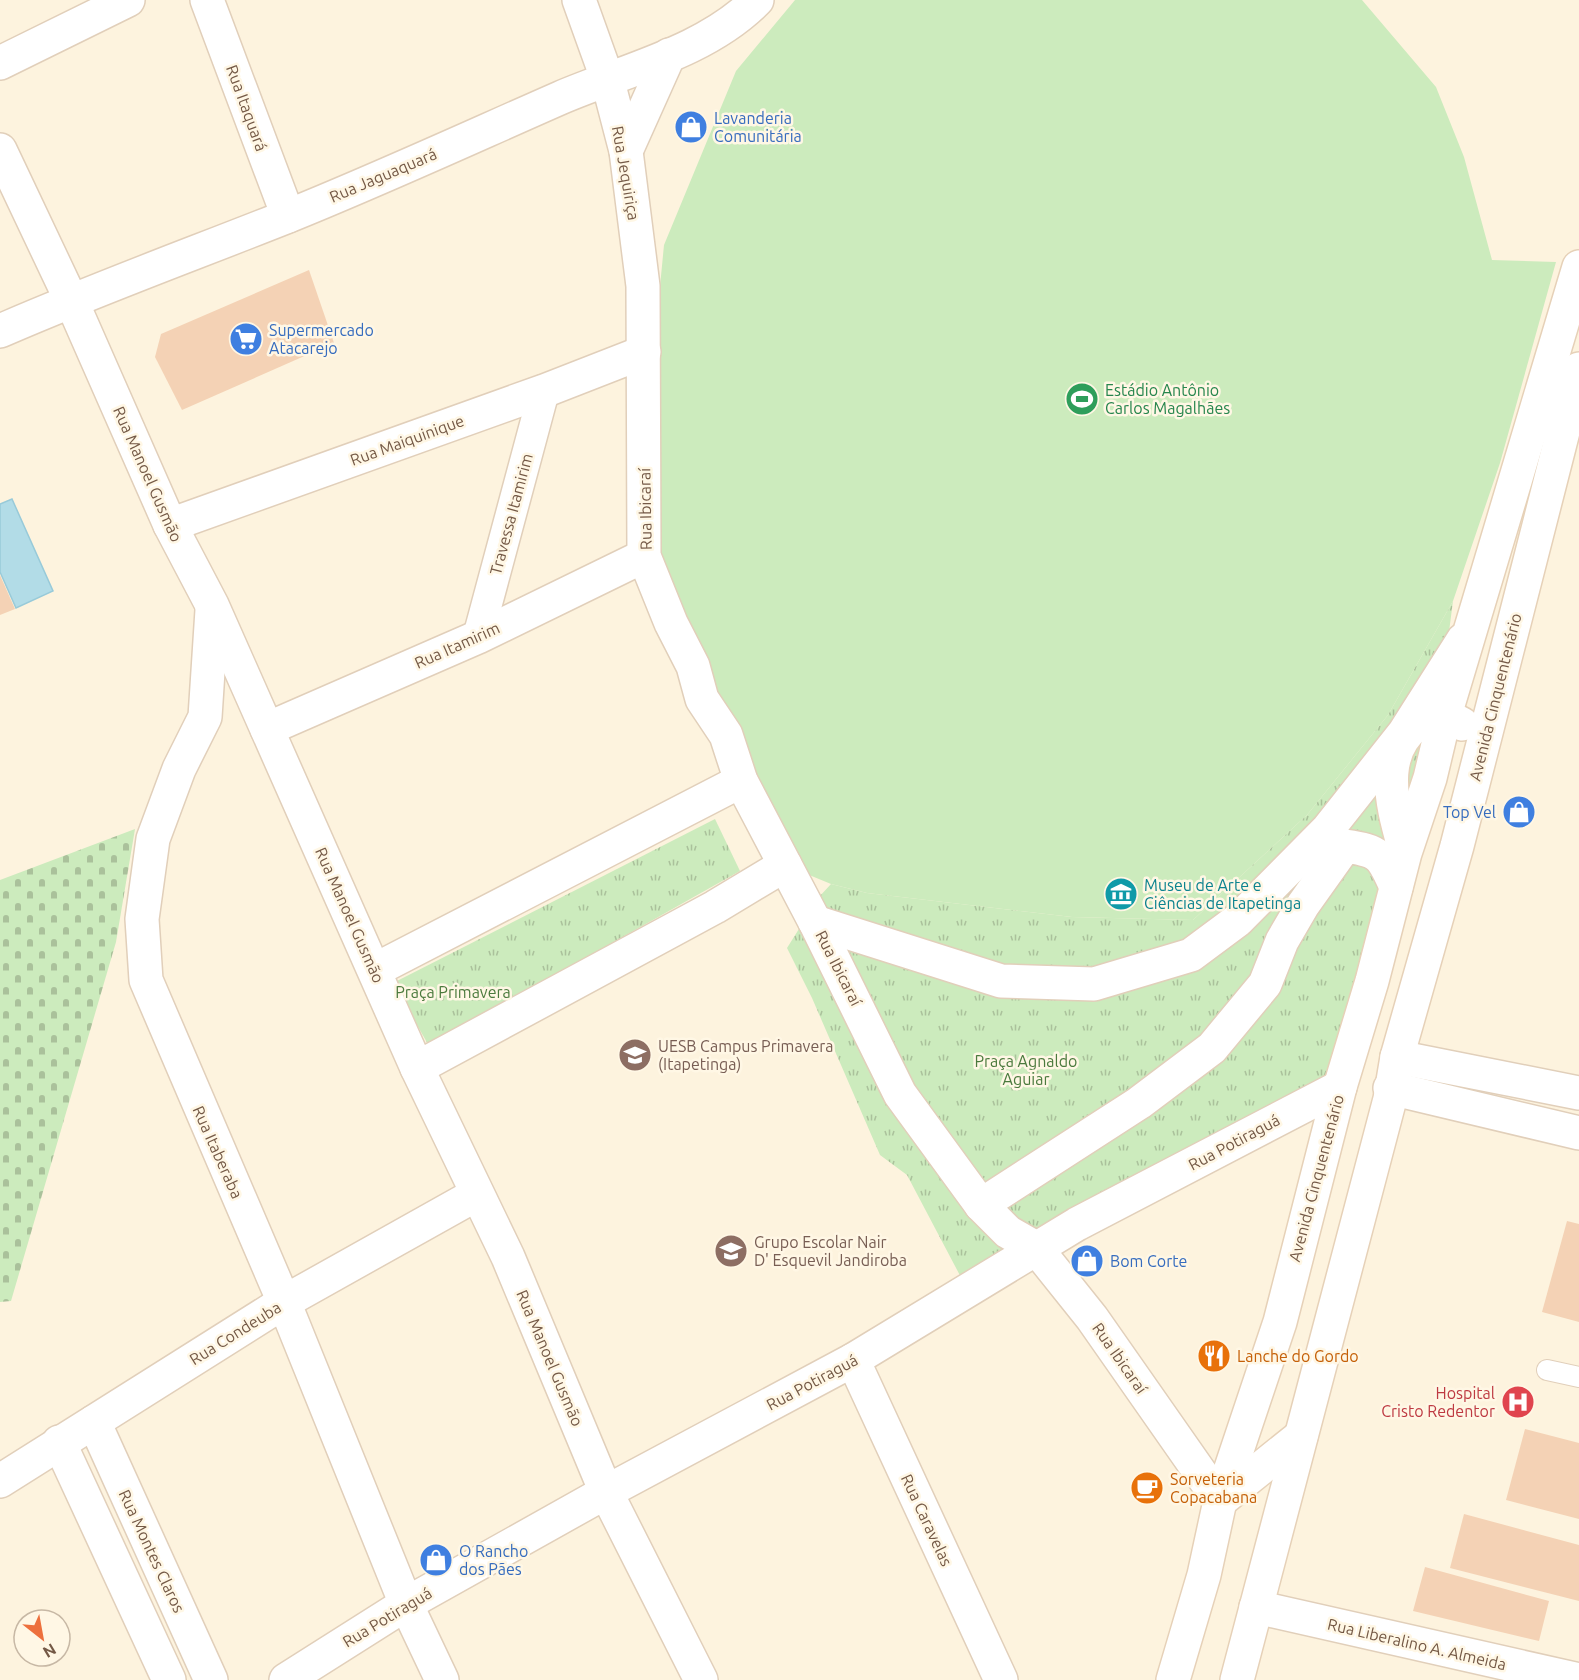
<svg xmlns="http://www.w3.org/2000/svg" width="1579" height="1680" viewBox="0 0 1579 1680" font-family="Ubuntu,sans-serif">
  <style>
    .grass { fill: #ccebbd }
    .cemetery { fill: url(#cemetery-stones) }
    .park { fill: url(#park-tufts) }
    .water { fill: #b2dce7; stroke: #98cad9; stroke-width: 1.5 }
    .building { fill: #f4d2b5 }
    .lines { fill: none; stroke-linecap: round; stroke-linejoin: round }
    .service-casing { stroke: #e1cfba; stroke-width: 22 }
    .pedestrian-casing { stroke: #e1cfba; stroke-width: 33 }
    .minor-casing { stroke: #e1cfba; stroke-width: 36 }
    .secondary-casing { stroke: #e6d1b8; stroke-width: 36 }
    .service { stroke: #fff; stroke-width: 20 }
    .pedestrian { stroke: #fff; stroke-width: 30 }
    .minor { stroke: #fff; stroke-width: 33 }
    .secondary { stroke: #fff; stroke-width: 33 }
    .labels { text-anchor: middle; stroke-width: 5; stroke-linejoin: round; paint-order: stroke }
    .street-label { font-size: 16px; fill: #745946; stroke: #fff7e5 }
    .shop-label { font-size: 16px; fill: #366cbe; stroke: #fff7e5; text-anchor: start }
    .leisure-label { font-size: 16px; fill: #27864d; stroke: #fff7e5; text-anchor: start }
    .culture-label { font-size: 16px; fill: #0d838f; stroke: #fff7e5; text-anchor: start }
    .park-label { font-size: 16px; fill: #4b7a3d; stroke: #fff7e5 }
    .education-label { font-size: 16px; fill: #785e54; stroke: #fff7e5; text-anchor: start }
    .food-label { font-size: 16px; fill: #c56008; stroke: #fff7e5; text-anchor: start }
    .health-label { font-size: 16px; fill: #be3a42; stroke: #fff7e5; text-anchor: end }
  </style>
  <defs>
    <pattern id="cemetery-stones" width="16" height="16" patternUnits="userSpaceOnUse" patternTransform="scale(1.5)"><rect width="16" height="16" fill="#ccebbd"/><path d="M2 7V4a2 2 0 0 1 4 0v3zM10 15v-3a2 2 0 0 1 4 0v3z" fill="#aac19b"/></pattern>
    <pattern id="park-tufts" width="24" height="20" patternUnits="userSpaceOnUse" patternTransform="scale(1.5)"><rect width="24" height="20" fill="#ccebbd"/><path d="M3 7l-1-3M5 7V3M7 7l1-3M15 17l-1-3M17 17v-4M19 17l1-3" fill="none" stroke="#aac19b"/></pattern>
  </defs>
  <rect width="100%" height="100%" fill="#fdf3de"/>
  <polygon class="grass" points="795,0 1362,0 1436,87 1464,157 1492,260 1556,262 1500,463 1453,601 1388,715 1307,815 1193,920 1072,917 867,893 831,884 785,865 644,556 658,307 664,245 736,71"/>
  <polygon class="cemetery" points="135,829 116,942 11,1301 0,1302 0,880"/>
  <g class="park">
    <polygon points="1453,601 1430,778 1322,1093 965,1285 907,1175 880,1155 812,998 787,948 819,897 831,884 867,893 1072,917 1193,920 1307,815 1388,715"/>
    <polygon points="715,819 740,871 429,1046 393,983"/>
  </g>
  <polygon class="water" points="12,499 53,591 16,608 0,572 0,504"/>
  <g class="building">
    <polygon points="309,270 334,343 182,410 155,357 161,334"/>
    <polygon points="0,575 15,609 0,615"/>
    <polygon points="1567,1221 1579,1224 1579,1322 1542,1312"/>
    <polygon points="1525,1429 1579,1443 1579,1519 1506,1500"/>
    <polygon points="1464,1514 1579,1545 1579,1601 1450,1568"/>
    <polygon points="1425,1567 1549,1601 1539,1641 1413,1611"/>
  </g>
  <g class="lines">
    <g class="service-casing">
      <polyline id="service" points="1547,1370 1579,1377"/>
    </g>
    <g class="pedestrian-casing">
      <polyline id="pedestrian" points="478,637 544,391"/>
    </g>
    <g class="minor-casing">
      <g id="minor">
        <polyline points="207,0 288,216"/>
        <polyline points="579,0 607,78 626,151 643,286 644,556 671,623 693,666 702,699 726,735 741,781 815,922 900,1094 981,1205 1008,1232 1036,1248 1092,1318 1220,1501"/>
        <polyline points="0,63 128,0"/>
        <polyline points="0,150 71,300 170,525 212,605 417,1068 508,1257 606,1492 701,1680"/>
        <polyline points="626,151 669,55"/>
        <path d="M0 331C94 290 190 255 286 217 378 180 469 138 560 98 625 70 706 52 757 0"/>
        <polyline points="170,525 544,391 644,352"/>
        <polyline points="212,610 205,717 179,769 153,839 142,919 146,980 284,1302 406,1604 442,1680"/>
        <polyline points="267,729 478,637 644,556"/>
        <polyline points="815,922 1001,981 1094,984 1191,955 1238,920 1328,829 1404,733 1463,640"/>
        <polyline points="375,970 741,781"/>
        <polyline points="1397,1057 1579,1093"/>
        <polyline points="417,1068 715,907 785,865"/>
        <polyline points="1390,1088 1579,1133"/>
        <path d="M981 1205 1139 1103 1212 1048 1265 984 1282 941 1303 905 1345 846C1380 851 1382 855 1396 887"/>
        <polyline points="853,1360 1001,1680"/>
        <polyline points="94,1422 211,1680"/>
        <polyline points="59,1442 169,1680"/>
        <polyline points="0,1481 284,1302 477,1194"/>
        <polyline points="1256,1607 1579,1680"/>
        <polyline points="286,1680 406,1604 606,1492 853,1360 1077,1224 1340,1087"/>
      </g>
    </g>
    <g class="secondary-casing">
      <g id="secondary">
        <path d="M1405 851C1390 798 1375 743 1434 713L1445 715 1462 724"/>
        <polyline points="1220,1501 1301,1436"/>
        <polyline points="1173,1680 1204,1575 1220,1501 1280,1322 1340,1087 1372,981 1405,853 1430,778 1445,715 1579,267"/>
        <polyline points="1237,1680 1390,1099 1397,1057 1457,846 1579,369"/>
      </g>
    </g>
    <use href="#service" class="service"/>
    <use href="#pedestrian" class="pedestrian"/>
    <use href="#minor" class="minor"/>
    <use href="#secondary" class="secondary"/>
  </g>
  <defs>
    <g id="shop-disc" transform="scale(1.725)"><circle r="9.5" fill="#3f7fe0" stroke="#fff7e5"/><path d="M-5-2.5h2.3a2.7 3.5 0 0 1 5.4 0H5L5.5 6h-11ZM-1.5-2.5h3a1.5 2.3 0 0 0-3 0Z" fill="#fff"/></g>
    <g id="supermarket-disc" transform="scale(1.725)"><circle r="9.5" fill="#3f7fe0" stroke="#fff7e5"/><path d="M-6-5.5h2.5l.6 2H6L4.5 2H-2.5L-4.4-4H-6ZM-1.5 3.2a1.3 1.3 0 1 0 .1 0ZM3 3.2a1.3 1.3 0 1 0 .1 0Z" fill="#fff"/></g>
    <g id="stadium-disc" transform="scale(1.725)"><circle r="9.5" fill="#2e9e5b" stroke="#fff7e5"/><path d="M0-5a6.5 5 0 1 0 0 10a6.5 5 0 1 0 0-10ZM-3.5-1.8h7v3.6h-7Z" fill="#fff"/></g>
    <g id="museum-disc" transform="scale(1.725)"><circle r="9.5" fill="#0f9aa8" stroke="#fff7e5"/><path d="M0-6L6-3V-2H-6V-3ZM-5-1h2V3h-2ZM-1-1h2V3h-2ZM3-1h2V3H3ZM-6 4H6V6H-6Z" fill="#fff"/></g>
    <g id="university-disc" transform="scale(1.725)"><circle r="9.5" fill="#8d6e63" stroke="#fff7e5"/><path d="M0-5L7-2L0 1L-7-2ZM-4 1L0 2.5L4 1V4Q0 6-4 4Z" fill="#fff"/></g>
    <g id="school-disc" transform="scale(1.725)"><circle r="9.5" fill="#8d6e63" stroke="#fff7e5"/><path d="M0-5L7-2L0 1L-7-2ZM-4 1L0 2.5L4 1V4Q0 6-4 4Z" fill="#fff"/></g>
    <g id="restaurant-disc" transform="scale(1.725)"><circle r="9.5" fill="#e8710a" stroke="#fff7e5"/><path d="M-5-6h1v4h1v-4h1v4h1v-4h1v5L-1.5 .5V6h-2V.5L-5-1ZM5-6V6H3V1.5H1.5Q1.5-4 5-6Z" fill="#fff"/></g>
    <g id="hospital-disc" transform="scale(1.725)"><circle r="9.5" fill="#e0444e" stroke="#fff7e5"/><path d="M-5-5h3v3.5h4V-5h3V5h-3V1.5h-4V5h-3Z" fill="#fff"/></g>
    <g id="cafe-disc" transform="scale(1.725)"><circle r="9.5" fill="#e8710a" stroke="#fff7e5"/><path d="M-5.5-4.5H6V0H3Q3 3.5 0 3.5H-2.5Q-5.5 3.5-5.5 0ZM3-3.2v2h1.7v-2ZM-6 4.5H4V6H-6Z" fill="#fff"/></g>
  </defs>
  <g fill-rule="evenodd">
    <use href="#shop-disc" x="691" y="127"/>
    <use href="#supermarket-disc" x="246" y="339"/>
    <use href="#stadium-disc" x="1082" y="399"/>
    <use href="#shop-disc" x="1519" y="812"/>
    <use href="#museum-disc" x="1121" y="894"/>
    <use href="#university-disc" x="635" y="1055"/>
    <use href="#school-disc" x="731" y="1251"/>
    <use href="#shop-disc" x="1087" y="1261"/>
    <use href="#restaurant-disc" x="1214" y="1356"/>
    <use href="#hospital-disc" x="1518" y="1402"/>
    <use href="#cafe-disc" x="1147" y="1488"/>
    <use href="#shop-disc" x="436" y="1560"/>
  </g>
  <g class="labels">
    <g class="street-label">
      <text transform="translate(247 108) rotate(70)" y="6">Rua Itaquará</text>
      <text transform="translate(626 173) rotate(80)" y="6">Rua Jequiriça</text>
      <text transform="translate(383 175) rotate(-23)" y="6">Rua Jaguaquará</text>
      <text transform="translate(407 440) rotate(-20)" y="6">Rua Maiquinique</text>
      <text transform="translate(148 474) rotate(66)" y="6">Rua Manoel Gusmão</text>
      <text transform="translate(645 509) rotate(-91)" y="6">Rua Ibicaraí</text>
      <text transform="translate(511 514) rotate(-75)" y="6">Travessa Itamirim</text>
      <text transform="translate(457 645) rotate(-24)" y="6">Rua Itamirim</text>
      <text transform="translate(1495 697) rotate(-76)" y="6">Avenida Cinquentenário</text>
      <text transform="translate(350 915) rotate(66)" y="6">Rua Manoel Gusmão</text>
      <text transform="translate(839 968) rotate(63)" y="6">Rua Ibicaraí</text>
      <text transform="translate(1234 1142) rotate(-28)" y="6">Rua Potiraguá</text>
      <text transform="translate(218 1152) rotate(66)" y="6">Rua Itaberaba</text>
      <text transform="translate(1316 1178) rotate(-75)" y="6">Avenida Cinquentenário</text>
      <text transform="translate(235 1333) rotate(-32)" y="6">Rua Condeuba</text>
      <text transform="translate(550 1358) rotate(67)" y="6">Rua Manoel Gusmão</text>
      <text transform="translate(1120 1358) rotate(55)" y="6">Rua Ibicaraí</text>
      <text transform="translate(812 1382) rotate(-28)" y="6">Rua Potiraguá</text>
      <text transform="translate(927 1520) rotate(65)" y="6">Rua Caravelas</text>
      <text transform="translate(152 1551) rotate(65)" y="6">Rua Montes Claros</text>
      <text transform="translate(387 1617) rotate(-31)" y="6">Rua Potiraguá</text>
      <text transform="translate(1417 1644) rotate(13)" y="6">Rua Liberalino A. Almeida</text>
    </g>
    <g class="shop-label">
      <text x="714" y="124">Lavanderia<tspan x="714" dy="18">Comunitária</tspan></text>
      <text x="269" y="336">Supermercado<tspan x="269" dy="18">Atacarejo</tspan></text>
      <text x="1496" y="818" text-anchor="end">Top Vel</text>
      <text x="1110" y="1267">Bom Corte</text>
      <text x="459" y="1557">O Rancho<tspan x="459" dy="18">dos Pães</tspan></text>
    </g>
    <g class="leisure-label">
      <text x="1105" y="396">Estádio Antônio<tspan x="1105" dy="18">Carlos Magalhães</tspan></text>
    </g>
    <g class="culture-label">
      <text x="1144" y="891">Museu de Arte e<tspan x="1144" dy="18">Ciências de Itapetinga</tspan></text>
    </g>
    <g class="park-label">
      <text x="453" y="998">Praça Primavera</text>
      <text x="1026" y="1067">Praça Agnaldo<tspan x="1026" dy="18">Aguiar</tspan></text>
    </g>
    <g class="education-label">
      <text x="658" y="1052">UESB Campus Primavera<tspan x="658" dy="18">(Itapetinga)</tspan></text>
      <text x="754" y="1248">Grupo Escolar Nair<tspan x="754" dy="18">D' Esquevil Jandiroba</tspan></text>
    </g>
    <g class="food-label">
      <text x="1237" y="1362">Lanche do Gordo</text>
      <text x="1170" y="1485">Sorveteria<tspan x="1170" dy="18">Copacabana</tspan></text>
    </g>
    <g class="health-label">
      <text x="1495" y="1399">Hospital<tspan x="1495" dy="18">Cristo Redentor</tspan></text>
    </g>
  </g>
  <g transform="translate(42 1638) rotate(149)"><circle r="28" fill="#fff7e5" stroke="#c7b8a5" stroke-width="1.5"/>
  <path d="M0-4.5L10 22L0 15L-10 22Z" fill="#ed703d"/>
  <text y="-9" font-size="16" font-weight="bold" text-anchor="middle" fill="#745946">N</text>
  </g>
</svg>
